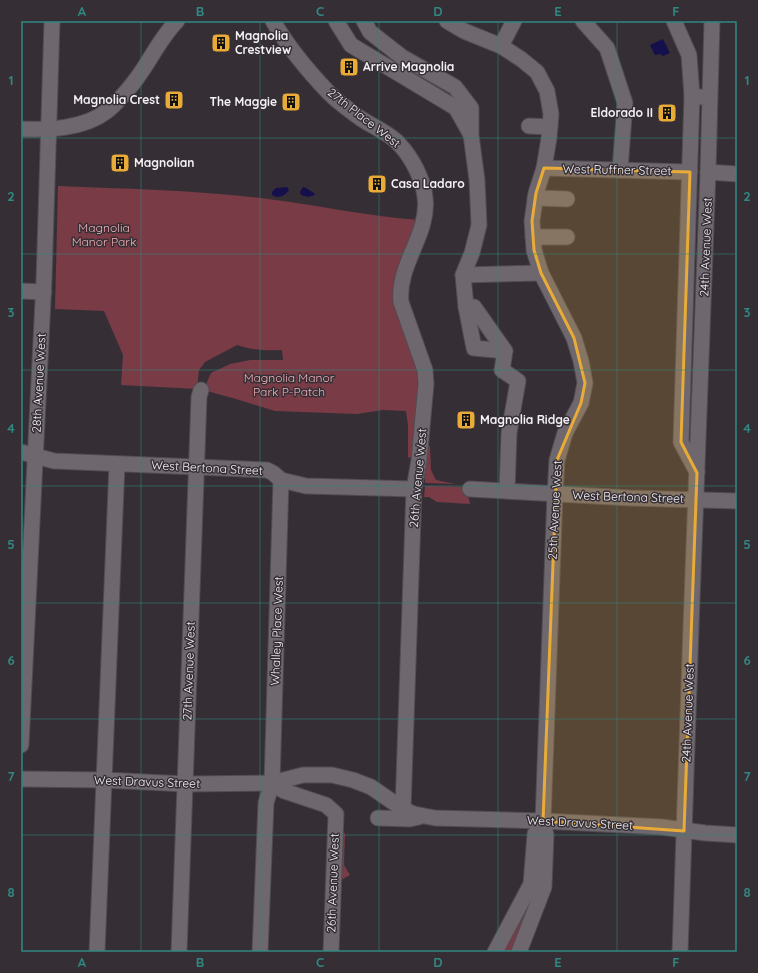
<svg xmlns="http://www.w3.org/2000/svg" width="758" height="973" viewBox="0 0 758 973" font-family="Quicksand,sans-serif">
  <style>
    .green { fill: #793b46 }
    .water { fill: #150f4c }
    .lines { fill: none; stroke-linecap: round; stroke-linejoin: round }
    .minor-casing { stroke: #504c51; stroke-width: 17 }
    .minor { stroke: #6e686e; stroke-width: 15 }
    .marked { fill: #e9ab38; fill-opacity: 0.2; stroke: #e9ab38; stroke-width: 3; stroke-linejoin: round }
    .grid { fill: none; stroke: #318882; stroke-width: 1; stroke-opacity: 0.55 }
    .labels { text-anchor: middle; stroke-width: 3; stroke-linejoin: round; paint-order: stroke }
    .poi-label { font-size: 12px; font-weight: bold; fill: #f4f1f5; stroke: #352f35; text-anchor: start }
    .street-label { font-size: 12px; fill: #f4f1f5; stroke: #352f35 }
    .park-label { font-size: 12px; fill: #f6b1ba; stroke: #352f35 }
    .neatline { fill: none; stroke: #318882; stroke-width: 1.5 }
    .grid-label { font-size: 13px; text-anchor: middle; font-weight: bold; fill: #318882 }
  </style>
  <rect width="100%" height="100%" fill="#352f35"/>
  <g class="green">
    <path d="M58 186C128 189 198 190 268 199 319 205 369 217 421 220L404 301 426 378 413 456 408 458V425L406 411 383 410 357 414 275 411 236 399 207 391V382L211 373 230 364 250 360H283L282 350C266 351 252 350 237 345L205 362 199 370 197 389 121 385 123 355 104 311 55 309Z"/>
    <polygon points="425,445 430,446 431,470 436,480 455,484 425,483 425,479 423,478"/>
    <polygon points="425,486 466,487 470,504 437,502 429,497 424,497"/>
    <polygon points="342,833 345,833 344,865 350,875 341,880"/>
    <polygon points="541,875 514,952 503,952"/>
  </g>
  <g class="water">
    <polygon points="663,39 670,53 663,56 660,54 655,55 650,45"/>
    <path d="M287 187 289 190C285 196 278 199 272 195V192L276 188Z"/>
    <polygon points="303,187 306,188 314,193 315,195 308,197 301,195 300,192"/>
  </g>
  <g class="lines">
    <g class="minor-casing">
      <g id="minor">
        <path d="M273 21C288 47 308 71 329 93 338 102 349 110 360 118 373 127 390 133 400 145 412 158 423 179 425 197 430 234 397 264 401 302L425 370 426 384 419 460 414 489 403 809"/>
        <polyline points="336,21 351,45 456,108 470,133"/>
        <polyline points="364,21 370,32 402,57 455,87 471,108 471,135 477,180 479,225 472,253 463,275 466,307 474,307 505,351 502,370 518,381 509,433 507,491"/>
        <polyline points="447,21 464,31 501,46 521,59 537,72 547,91 551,114 549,138 544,168 536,193 532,221 534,250 541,273 574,338 581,361 585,383 581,403 565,433 557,460 555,493 543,821 546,835 544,887 519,952"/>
        <polyline points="583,21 607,48 625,103 620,170"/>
        <polyline points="674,21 689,55 692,96 701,97"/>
        <polyline points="501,46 514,21"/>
        <polyline points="692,96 681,442 697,472"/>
        <polyline points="529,126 550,127"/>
        <path d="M21 129C49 130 84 129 107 111 114 106 129 89 134 82 150 62 159 39 177 21"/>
        <polyline points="544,168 690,172"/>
        <polyline points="708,172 737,174"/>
        <polyline points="535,198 567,199"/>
        <polyline points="533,237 567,237"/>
        <polyline points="463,275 541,273"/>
        <polyline points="21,291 44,292"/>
        <polyline points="466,307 474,348 505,351"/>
        <polyline points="21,452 54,461 267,470 273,473 281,480 306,486 414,489"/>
        <polyline points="470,489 630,498 737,501"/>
        <polyline points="21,745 44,280 52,21"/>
        <polyline points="21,779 105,780 185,784 272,783 303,775 332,775 353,780 371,787 403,809 414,814 435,818 543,821 662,827 705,833 737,835"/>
        <polyline points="272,783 284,791 326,805 336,814 331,952"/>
        <polyline points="378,818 410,819 419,817"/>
        <polyline points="97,952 117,464"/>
        <polyline points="179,952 199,397 201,390"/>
        <polyline points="260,952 266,803 272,783 281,480"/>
        <polyline points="495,952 531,884 535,834 543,821"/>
        <polyline points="680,952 691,627 708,172 712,21"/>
      </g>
    </g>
    <use href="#minor" class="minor"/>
  </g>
  <path class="marked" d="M544 168 690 172 681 442 697 473 684 831 543 821 557 460 581 403 585 383 574 338 541 273 534 250 532 221 536 193Z"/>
  <path class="grid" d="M141 21V952M260 21V952M379 21V952M498 21V952M617 21V952M21 138H737M21 254H737M21 370H737M21 486H737M21 603H737M21 719H737M21 835H737"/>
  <defs>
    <g id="building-square" transform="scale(1)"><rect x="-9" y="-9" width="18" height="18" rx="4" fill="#e9ab38" stroke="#352f35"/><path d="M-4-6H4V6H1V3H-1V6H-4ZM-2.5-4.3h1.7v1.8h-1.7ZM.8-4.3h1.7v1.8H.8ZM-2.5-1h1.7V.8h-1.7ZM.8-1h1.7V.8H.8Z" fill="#111"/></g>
  </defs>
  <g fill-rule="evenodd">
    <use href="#building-square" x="221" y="43"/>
    <use href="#building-square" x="349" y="67"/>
    <use href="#building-square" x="174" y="100"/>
    <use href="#building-square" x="291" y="102"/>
    <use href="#building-square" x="667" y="113"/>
    <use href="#building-square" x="120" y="163"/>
    <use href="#building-square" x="377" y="184"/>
    <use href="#building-square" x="466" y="420"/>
  </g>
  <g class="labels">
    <g class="poi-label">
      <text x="235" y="40">Magnolia<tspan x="235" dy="14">Crestview</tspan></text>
      <text x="363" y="71">Arrive Magnolia</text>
      <text x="160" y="104" text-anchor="end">Magnolia Crest</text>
      <text x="277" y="106" text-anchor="end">The Maggie</text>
      <text x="653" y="117" text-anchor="end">Eldorado II</text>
      <text x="134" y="167">Magnolian</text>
      <text x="391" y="188">Casa Ladaro</text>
      <text x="480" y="424">Magnolia Ridge</text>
    </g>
    <g class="street-label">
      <text transform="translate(364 118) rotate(38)" y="4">27th Place West</text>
      <text transform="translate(617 170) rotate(1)" y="4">West Ruffner Street</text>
      <text transform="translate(706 247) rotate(-88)" y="4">24th Avenue West</text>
      <text transform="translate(39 383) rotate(-87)" y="4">28th Avenue West</text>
      <text transform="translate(207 468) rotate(3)" y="4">West Bertona Street</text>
      <text transform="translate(418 478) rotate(-85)" y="4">26th Avenue West</text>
      <text transform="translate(628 497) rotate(2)" y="4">West Bertona Street</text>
      <text transform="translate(555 510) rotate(-87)" y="4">25th Avenue West</text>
      <text transform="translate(277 631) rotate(-88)" y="4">Whalley Place West</text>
      <text transform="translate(189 671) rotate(-88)" y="4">27th Avenue West</text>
      <text transform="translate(688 713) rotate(-88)" y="4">24th Avenue West</text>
      <text transform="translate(147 782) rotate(2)" y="4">West Dravus Street</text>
      <text transform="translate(580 823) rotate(3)" y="4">West Dravus Street</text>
      <text transform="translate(333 883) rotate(-88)" y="4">26th Avenue West</text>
    </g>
    <g class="park-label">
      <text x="104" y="232">Magnolia<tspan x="104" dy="14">Manor Park</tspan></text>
      <text x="289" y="382">Magnolia Manor<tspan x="289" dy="14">Park P-Patch</tspan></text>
    </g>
  </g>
  <rect width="758" height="973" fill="none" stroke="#352f35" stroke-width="44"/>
  <rect x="22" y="22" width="714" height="929" class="neatline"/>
  <g class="grid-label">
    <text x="82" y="16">A</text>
    <text x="200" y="16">B</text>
    <text x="320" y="16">C</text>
    <text x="438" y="16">D</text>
    <text x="558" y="16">E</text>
    <text x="676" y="16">F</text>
    <text x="11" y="85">1</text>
    <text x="747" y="85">1</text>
    <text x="11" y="201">2</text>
    <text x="747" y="201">2</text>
    <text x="11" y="317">3</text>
    <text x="747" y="317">3</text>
    <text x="11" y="433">4</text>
    <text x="747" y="433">4</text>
    <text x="11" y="549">5</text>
    <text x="747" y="549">5</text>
    <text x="11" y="665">6</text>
    <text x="747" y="665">6</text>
    <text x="11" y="781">7</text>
    <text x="747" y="781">7</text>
    <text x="11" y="897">8</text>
    <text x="747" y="897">8</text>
    <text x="82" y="967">A</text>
    <text x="200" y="967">B</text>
    <text x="320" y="967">C</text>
    <text x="438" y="967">D</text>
    <text x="558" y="967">E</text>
    <text x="676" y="967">F</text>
  </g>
</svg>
